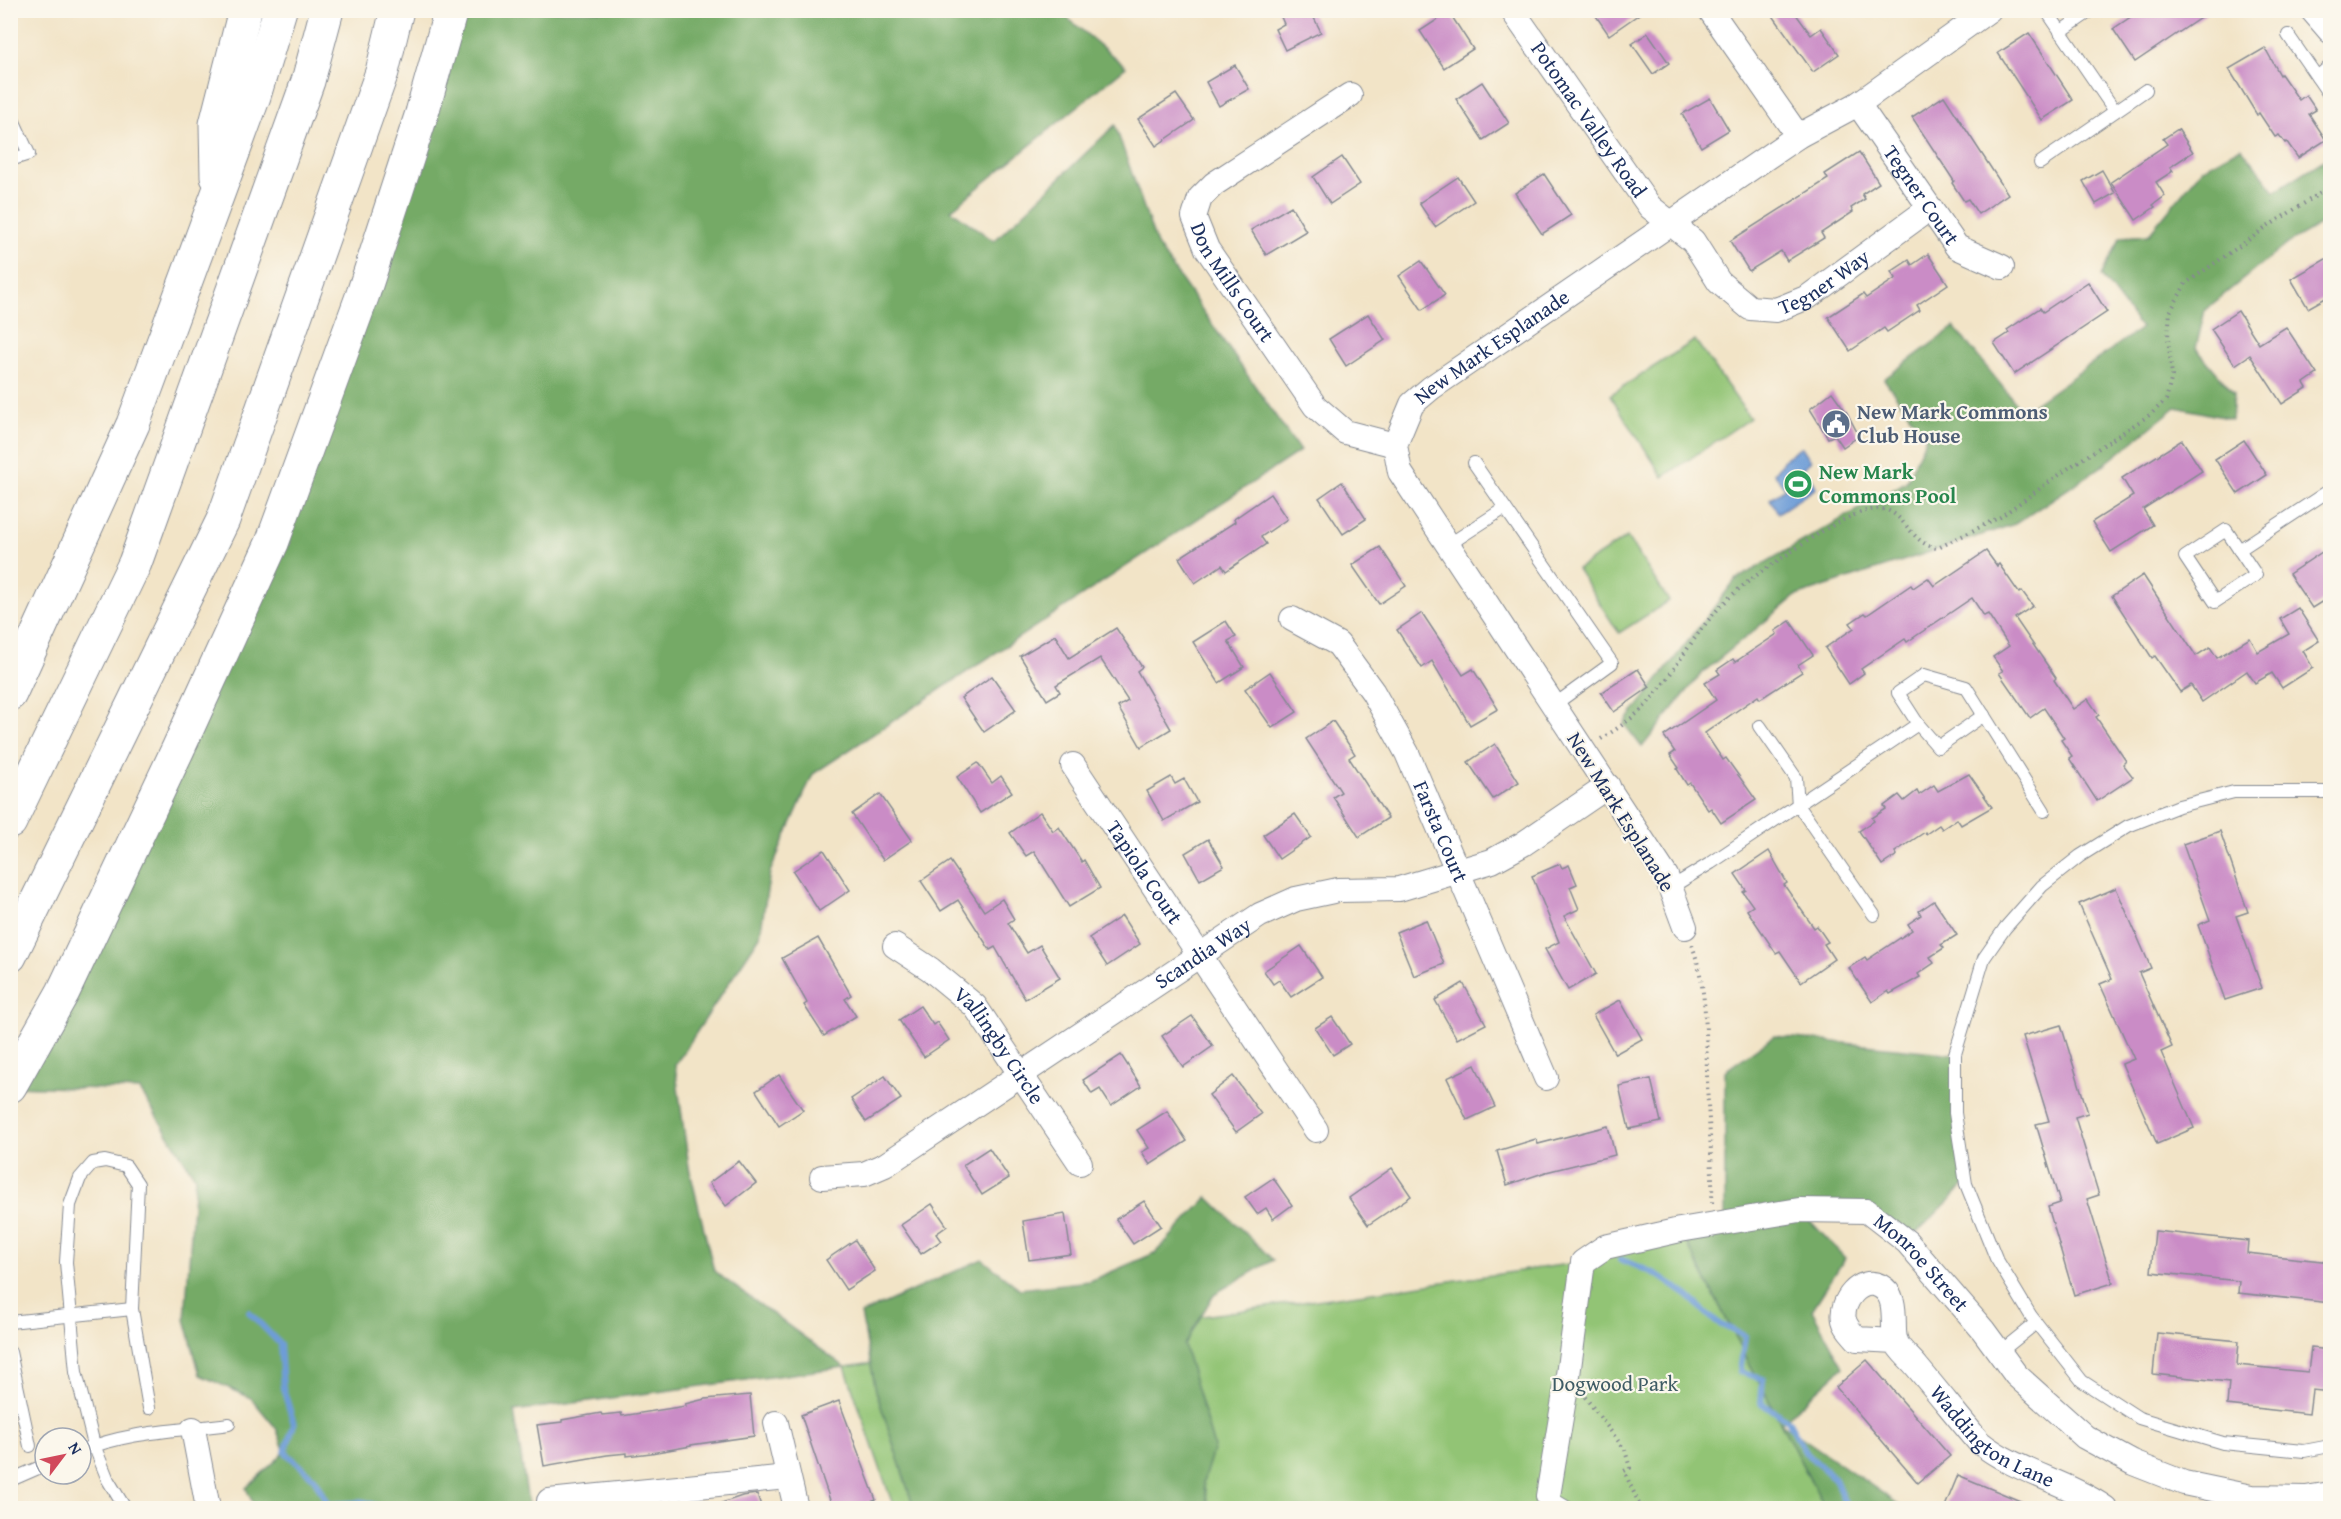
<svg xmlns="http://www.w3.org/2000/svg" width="2341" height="1519" viewBox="0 0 2341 1519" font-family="'Gentium Book Plus',serif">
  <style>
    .green { fill: #92c475; stroke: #567a6a; stroke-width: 1.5 }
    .forest { fill: #75aa66; stroke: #486c62; stroke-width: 1.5 }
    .water { fill: #6e9dd7; stroke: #44669a; stroke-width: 1.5 }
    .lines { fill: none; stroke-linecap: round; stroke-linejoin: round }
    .stream { stroke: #6e9dd7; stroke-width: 6 }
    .building { fill: #ca8cc6 }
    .lane-casing { stroke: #868a92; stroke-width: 14 }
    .street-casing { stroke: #868a92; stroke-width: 26 }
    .highway-casing { stroke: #868a92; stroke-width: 35 }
    .path { stroke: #868a92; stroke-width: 4; stroke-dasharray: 1.5 4.5; stroke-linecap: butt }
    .lane { stroke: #fff; stroke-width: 12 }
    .street { stroke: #fff; stroke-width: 24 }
    .highway { stroke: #fff; stroke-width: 33 }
    .labels { text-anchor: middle; stroke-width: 4.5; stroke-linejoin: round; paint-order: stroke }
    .street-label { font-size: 21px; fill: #1b2f5e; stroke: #fbf7ec }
    .service-label { font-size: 21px; font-weight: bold; fill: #4e5e75; stroke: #fbf7ec; text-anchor: start }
    .leisure-label { font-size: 21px; font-weight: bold; fill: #27864d; stroke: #fbf7ec; text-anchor: start }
    .park-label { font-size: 21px; fill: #3f5c65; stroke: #fbf7ec }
  </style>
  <rect width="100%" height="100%" fill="#fbf7ec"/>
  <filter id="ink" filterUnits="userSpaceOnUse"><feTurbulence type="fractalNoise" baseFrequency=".0167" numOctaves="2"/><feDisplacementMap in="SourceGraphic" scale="12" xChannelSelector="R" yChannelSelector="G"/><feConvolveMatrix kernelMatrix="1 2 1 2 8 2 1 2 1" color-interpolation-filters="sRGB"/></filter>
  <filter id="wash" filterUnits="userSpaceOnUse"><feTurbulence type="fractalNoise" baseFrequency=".008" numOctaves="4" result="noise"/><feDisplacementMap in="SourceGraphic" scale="24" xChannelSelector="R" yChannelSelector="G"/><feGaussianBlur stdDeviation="1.35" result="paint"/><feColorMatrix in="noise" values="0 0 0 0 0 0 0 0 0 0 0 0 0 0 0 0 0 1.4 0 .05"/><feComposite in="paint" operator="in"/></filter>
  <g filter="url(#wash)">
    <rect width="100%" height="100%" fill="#f2e4c7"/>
    <g class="green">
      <polygon points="1695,340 1750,418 1663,477 1610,395"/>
      <polygon points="1627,537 1669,601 1619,633 1577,569"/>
      <polygon points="1680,1230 1825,1508 894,1508 845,1367 1583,1262"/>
    </g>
    <g class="forest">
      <polygon points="451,11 1059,11 1126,67 951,210 994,241 1115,125 1157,245 1300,451 813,774 770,872 760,936 675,1065 689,1167 714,1271 845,1367 514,1411 529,1508 255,1508 246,1488 285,1452 276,1428 251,1398 200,1375 185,1319 195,1177 140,1090 11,1086 272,543"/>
      <polygon points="2241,147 2275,191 2330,156 2330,219 2288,243 2205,310 2196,348 2234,393 2232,419 2176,407 2101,467 2015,524 1796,596 1701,674 1642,747 1624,724 1735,580 1906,482 1926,438 1884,379 1954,327 2023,412 2141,328 2101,276 2121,237 2148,235 2203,168"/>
      <polygon points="1774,1036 1955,1054 1966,1184 1907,1242 1867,1211 1800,1210 1845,1258 1812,1310 1843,1367 1781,1423 1904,1508 1825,1508 1680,1230 1725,1222 1725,1071"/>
      <polygon points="1208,1197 1273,1260 1214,1294 1184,1345 1214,1447 1203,1482 1209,1508 914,1508 876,1391 861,1314 982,1259 1020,1289 1090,1281 1155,1253"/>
    </g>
    <polygon class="water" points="1802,447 1811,461 1799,471 1804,478 1809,475 1816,488 1778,513 1770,499 1785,488 1774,473 1786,457"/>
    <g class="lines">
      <g class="stream">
        <polyline points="1620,1259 1656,1274 1688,1296 1717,1323 1745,1336 1740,1372 1763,1379 1761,1403 1788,1420 1805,1452 1835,1479 1847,1508"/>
        <polyline points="249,1312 280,1344 283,1388 294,1424 285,1452 314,1478 328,1505 365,1502 382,1508"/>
      </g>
    </g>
    <g id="blocks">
      <g class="building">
        <polygon points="1278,10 1310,10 1321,32 1285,50 1275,29 1284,24"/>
        <polygon points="1592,10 1645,10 1609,35"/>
        <polygon points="1769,10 1793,10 1811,35 1821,28 1839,54 1813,72"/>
        <polygon points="2141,10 2212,10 2135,62 2113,29"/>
        <polygon points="1449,12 1473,49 1444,68 1420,31"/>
        <polygon points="1648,33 1669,63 1653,74 1632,44"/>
        <polygon points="2029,33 2073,100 2042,120 1998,53"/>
        <polygon points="2265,48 2280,75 2281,74 2299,100 2306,95 2316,110 2309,114 2326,140 2298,158 2287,142 2285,143 2279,135 2275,137 2259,113 2257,115 2229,69"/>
        <polygon points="1235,65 1249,89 1219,106 1206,82"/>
        <polygon points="1482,82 1509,123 1483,140 1456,99"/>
        <polygon points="1176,94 1194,120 1156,146 1138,119"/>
        <polygon points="1944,96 2008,194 1978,214 1968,199 1964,201 1952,183 1954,181 1912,117"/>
        <polygon points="1710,98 1729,130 1701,147 1682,114"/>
        <polygon points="2178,129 2193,152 2170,167 2173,171 2156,182 2165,196 2153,205 2155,207 2136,220 2111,182 2167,144 2163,139"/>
        <polygon points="1859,152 1879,183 1862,194 1865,199 1851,208 1853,212 1821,233 1824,238 1787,261 1781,251 1749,271 1730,241 1828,179 1825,174"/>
        <polygon points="1342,157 1360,184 1330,204 1313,177"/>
        <polygon points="2102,170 2115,193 2096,204 2083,181"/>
        <polygon points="1544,174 1571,215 1542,234 1515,193"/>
        <polygon points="1458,177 1474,201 1435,227 1419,203"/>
        <polygon points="1291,206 1306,231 1266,255 1251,230"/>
        <polygon points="1928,254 1948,284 1917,305 1920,310 1887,332 1884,328 1850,351 1828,317 1863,294 1866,298 1896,278 1891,272 1909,260 1912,265"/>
        <polygon points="2331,256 2331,295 2308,308 2291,279"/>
        <polygon points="1421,261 1445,295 1422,310 1399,276"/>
        <polygon points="2088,282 2107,312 2014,374 1994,343 2009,333 2007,330 2040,308 2043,312"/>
        <polygon points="2238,311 2259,344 2286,327 2317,374 2304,383 2307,388 2282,404 2250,355 2235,365 2211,329"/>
        <polygon points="1368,314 1385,340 1346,366 1329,339"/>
        <polygon points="1832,392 1847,413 1859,436 1843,447 1835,435 1828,438 1810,409"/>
        <polygon points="2182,440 2202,471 2143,509 2153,525 2111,552 2092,522 2133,496 2122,478"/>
        <polygon points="2244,440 2267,475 2238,494 2215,459"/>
        <polygon points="1342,482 1366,519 1343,534 1319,498"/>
        <polygon points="1270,494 1287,519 1261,537 1266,544 1226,571 1222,565 1195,583 1179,558 1235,522 1234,519"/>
        <polygon points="1380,547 1406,586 1379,604 1352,565"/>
        <polygon points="1986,551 1997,566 1999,564 2019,593 2022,591 2033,606 2015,618 2056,678 2054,680 2073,709 2088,699 2099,715 2096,717 2126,761 2123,764 2133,777 2097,801 2069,758 2072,756 2061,740 2064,738 2044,708 2030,718 1999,673 2003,671 1993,657 2009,646 1988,614 1984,616 1972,598 1907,642 1905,639 1861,669 1864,673 1849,684 1825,648 1854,628 1850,623 1865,613 1867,615 1911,585 1913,588 1928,578 1934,586"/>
        <polygon points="2322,552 2331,564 2331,596 2312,608 2289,574"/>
        <polygon points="2143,575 2196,656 2210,647 2217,658 2250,638 2258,652 2289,634 2280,619 2298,608 2319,641 2303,651 2313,668 2282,688 2272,673 2255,683 2247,671 2202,702 2191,685 2180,692 2155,656 2152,658 2112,596"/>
        <polygon points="1422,613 1463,675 1473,669 1498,709 1470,725 1432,661 1422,668 1397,630"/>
        <polygon points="1226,621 1236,637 1228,641 1244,667 1219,683 1193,642"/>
        <polygon points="1790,621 1813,655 1798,665 1802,672 1760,699 1758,696 1705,733 1723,760 1726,758 1756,800 1721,823 1711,808 1708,810 1690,783 1687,785 1677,769 1679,768 1670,755 1675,752 1664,736 1716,700 1705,683 1720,674 1717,670 1733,659 1735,662 1777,634 1775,631"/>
        <polygon points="1116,628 1142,667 1137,671 1171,729 1141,747 1118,707 1128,701 1100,658 1056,685 1060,692 1047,700 1020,656 1055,635 1069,658"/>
        <polygon points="1638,669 1650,687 1614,712 1601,693"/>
        <polygon points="1270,672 1297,712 1272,728 1245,689"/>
        <polygon points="992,676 1016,710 984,732 961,698"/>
        <polygon points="1333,721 1355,754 1349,758 1388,818 1359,837 1333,797 1341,792 1306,739"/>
        <polygon points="1495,744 1519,782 1493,799 1468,762"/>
        <polygon points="978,763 992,783 1001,776 1012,792 980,813 957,777"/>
        <polygon points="1969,774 1992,807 1961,825 1957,819 1942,829 1939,825 1926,834 1925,832 1895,852 1897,855 1882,865 1859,831 1874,821 1872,818 1886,809 1884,806 1899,795 1904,801 1917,791 1919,795 1934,785 1938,791"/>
        <polygon points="1171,777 1175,784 1184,779 1197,802 1164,821 1147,791"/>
        <polygon points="880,794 912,840 883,860 852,814"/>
        <polygon points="1040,812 1053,831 1059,827 1082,862 1084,860 1100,888 1069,907 1034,851 1026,856 1010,833"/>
        <polygon points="1295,814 1311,837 1279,859 1263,835"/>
        <polygon points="2220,831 2248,912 2236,916 2262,988 2225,1000 2198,925 2210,920 2183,844"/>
        <polygon points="1208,839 1224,866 1200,880 1185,853"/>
        <polygon points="824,850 850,890 819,911 793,871"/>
        <polygon points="1769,851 1787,883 1784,885 1814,928 1817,926 1828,942 1824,944 1834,959 1801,982 1780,951 1776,953 1747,910 1753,906 1743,892 1746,890 1735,874"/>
        <polygon points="950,861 984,911 1002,899 1014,919 1008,923 1027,953 1040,945 1060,978 1025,999 995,947 990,950 958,900 941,911 921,881"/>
        <polygon points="1560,864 1562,868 1569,865 1577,884 1570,887 1579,909 1564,916 1596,974 1568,990 1545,949 1559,942 1532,876"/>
        <polygon points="2116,888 2151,968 2139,973 2172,1047 2161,1052 2194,1128 2157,1144 2122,1064 2134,1059 2100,984 2112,979 2079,904"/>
        <polygon points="1934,901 1957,935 1941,945 1944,948 1930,957 1934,963 1918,974 1920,977 1890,994 1888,991 1872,1002 1849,968 1865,957 1867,960 1912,930 1908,924 1921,915 1919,911"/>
        <polygon points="1122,916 1140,944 1107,966 1089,938"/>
        <polygon points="1426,920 1444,964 1414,976 1396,932"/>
        <polygon points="818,938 851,995 845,999 856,1016 824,1036 804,1005 807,1003 782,958"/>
        <polygon points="1301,946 1322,977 1291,997 1279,980 1273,984 1264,971"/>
        <polygon points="1463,983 1486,1024 1457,1039 1435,1000"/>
        <polygon points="1620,1000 1642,1039 1615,1054 1593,1015"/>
        <polygon points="920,1006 933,1025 937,1022 949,1040 924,1057 899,1020"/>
        <polygon points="1192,1016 1213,1046 1183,1067 1162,1036"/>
        <polygon points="1332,1017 1350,1044 1333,1055 1315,1028"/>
        <polygon points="2061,1025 2088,1113 2075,1117 2099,1195 2087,1199 2113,1283 2074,1295 2048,1207 2060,1203 2036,1124 2049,1121 2023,1036"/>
        <polygon points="1121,1055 1141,1086 1111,1106 1100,1089 1092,1094 1083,1080"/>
        <polygon points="1475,1065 1495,1107 1467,1120 1447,1078"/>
        <polygon points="779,1075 803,1110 779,1126 756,1091"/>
        <polygon points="885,1076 901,1099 866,1122 851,1099"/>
        <polygon points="1233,1076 1261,1114 1236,1132 1209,1095"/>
        <polygon points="1651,1079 1661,1122 1629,1129 1619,1086"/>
        <polygon points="1167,1111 1187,1141 1150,1165 1142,1152 1149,1148 1137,1130"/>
        <polygon points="1608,1126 1615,1155 1546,1172 1507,1185 1497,1151 1536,1139 1538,1144"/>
        <polygon points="989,1148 1009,1178 982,1195 963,1165"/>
        <polygon points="739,1161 756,1183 726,1206 709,1183"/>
        <polygon points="1392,1168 1411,1196 1368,1225 1349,1198"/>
        <polygon points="1273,1178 1292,1205 1273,1219 1266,1208 1257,1214 1245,1197"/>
        <polygon points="1144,1201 1161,1226 1133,1244 1116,1219"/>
        <polygon points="932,1204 947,1226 936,1234 941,1241 921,1254 901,1225"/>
        <polygon points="1065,1214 1071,1254 1029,1260 1023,1221"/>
        <polygon points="2155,1231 2248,1241 2247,1253 2331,1262 2331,1303 2238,1293 2239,1281 2151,1272"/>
        <polygon points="855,1240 875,1271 846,1290 826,1260"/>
        <polygon points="2157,1333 2239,1341 2237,1365 2308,1372 2311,1348 2331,1350 2331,1392 2312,1390 2309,1414 2227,1405 2229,1382 2153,1374"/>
        <polygon points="1867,1360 1950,1456 1918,1483 1836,1387"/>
        <polygon points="750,1395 754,1436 691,1445 691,1446 651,1453 627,1456 627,1453 607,1455 544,1466 537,1425 562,1422 562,1420 601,1413 602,1415 621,1413 622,1416 686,1406 685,1404 705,1399"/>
        <polygon points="839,1401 876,1500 851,1509 833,1509 801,1415"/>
        <polygon points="1958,1475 2037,1508 2037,1509 1944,1509"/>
        <polygon points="757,1494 762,1509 713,1509 713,1506 742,1496"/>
      </g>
    </g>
  </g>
  <g filter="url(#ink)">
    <use href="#blocks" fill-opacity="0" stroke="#868a92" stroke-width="1.5"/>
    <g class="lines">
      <g class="lane-casing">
        <g id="lane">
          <polyline points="2046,10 2115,111"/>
          <polyline points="2060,32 2092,10"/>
          <polyline points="2288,35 2317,77"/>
          <polyline points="2330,66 2317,77 2330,96"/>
          <polyline points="10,113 29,154 10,160"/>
          <polyline points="2040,163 2146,90"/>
          <polyline points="1474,463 1505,508"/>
          <polygon points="2226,530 2256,575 2215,602 2185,557"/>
          <polyline points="1448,545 1505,508 1612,663 1554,705"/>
          <polyline points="2239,550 2330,490"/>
          <polyline points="1918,724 1938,747 1984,715"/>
          <polyline points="1760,726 1796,778 1798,805 1874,915"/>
          <polyline points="2330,792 2234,792 2179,806 2128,826 2080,856 2042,886 2005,928 1984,958 1955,1054 1955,1113 1966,1184 1996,1258 2031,1316 2082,1381 2139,1418 2223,1443 2304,1451 2330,1446"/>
          <polyline points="1670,888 1711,863 1918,724 1898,693 1924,675 1966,687 2044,811"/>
          <polyline points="10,1322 132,1309"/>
          <polyline points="10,1352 30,1446"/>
          <polyline points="2000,1352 2036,1323"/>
          <path d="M81 1451C128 1431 180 1431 229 1424"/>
          <polyline points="13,1479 45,1465"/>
          <polyline points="1548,1496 1568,1508"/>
          <polyline points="125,1508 108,1480 94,1445 76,1372 66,1262 70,1205 80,1178 93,1163 105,1161 126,1166 138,1184 132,1309 149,1408"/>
        </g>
      </g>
      <g class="street-casing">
        <g id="street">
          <path id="s1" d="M1512 10 1650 207 1693 241 1719 282 1750 308 1776 310 1808 297 1930 208"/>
          <polyline points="1710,10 1798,136"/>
          <polyline points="2312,10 2330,31"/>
          <path id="s2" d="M1350 95 1214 184 1200 198 1194 217 1207 249 1315 406 1345 432 1395 445"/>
          <path id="s3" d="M1858 104 1957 247 2002 267"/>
          <path id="s4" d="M1292 619 1338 644 1373 692 1407 753 1546 1078"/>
          <path id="s5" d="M1073 765 1316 1130"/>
          <path id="s6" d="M1685 927 1666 876 1400 472 1395 445 1412 404 1431 388 1798 136 1858 104 1989 10"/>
          <path id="s7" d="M895 946 930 969 975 1006 1080 1163"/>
          <path id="s8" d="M822 1177 864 1174 885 1165 1260 915 1296 899 1338 890 1399 889 1492 861 1523 844 1608 786"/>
          <path id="s9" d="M1896 1341 1857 1339C1852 1333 1846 1328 1844 1320 1840 1302 1860 1276 1880 1286 1901 1297 1890 1328 1896 1342 1900 1351 1911 1359 1917 1367 1938 1392 1958 1417 1979 1442 2016 1472 2066 1481 2105 1508"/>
          <polyline points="776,1423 796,1508"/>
          <polyline points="193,1429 208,1508"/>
          <path id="s10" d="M1548 1496 1568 1375 1583 1262 1605 1247 1680 1230 1799 1210 1867 1211 1907 1242 1983 1330 2016 1375 2085 1437 2133 1463 2184 1483 2251 1497 2306 1498 2330 1494"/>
          <polyline points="549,1501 787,1477"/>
        </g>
      </g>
      <g class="highway-casing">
        <g id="highway">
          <polyline points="217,177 216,124 245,10"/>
          <polyline points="10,694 133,424 254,96 280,10"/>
          <polyline points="10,822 135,563 308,81 327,10"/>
          <polyline points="10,956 223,520 382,72 397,10"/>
          <polyline points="10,1086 63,992 178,749 272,543 363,294 422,113 451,10"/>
        </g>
      </g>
      <g class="path">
        <path d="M1601 739C1618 728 1635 717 1648 703 1674 673 1692 637 1719 608 1744 581 1776 562 1806 542 1823 530 1855 511 1876 509 1904 506 1909 545 1938 548L2000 517 2073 465 2151 414 2166 400 2172 376 2168 337 2170 312 2186 283 2273 223 2330 187"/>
        <path d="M1692 945C1710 995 1705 1051 1708 1104 1710 1138 1713 1171 1712 1205"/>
        <polyline points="1585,1397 1625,1450 1630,1468 1624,1471 1641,1508"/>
      </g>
      <use href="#lane" class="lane"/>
      <use href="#street" class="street"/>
      <use href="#highway" class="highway"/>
    </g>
  </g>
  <defs>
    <g id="civic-disc" transform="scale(1.5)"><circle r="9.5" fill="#5c6f8a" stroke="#fbf7ec"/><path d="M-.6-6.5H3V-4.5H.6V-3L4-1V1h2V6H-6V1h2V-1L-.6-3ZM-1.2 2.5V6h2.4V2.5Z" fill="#fff"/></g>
    <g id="stadium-disc" transform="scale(1.5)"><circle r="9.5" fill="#2e9e5b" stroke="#fbf7ec"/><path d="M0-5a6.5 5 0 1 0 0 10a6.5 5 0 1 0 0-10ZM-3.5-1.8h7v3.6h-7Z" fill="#fff"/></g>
  </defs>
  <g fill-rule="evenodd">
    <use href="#civic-disc" x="1836" y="424"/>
    <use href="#stadium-disc" x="1798" y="484"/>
  </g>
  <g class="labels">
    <g class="street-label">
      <text dy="7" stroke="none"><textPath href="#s1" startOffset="134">Potomac Valley Road</textPath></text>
      <text dy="7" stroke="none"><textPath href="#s3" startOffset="111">Tegner Court</textPath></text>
      <text dy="7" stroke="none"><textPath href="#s1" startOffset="466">Tegner Way</textPath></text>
      <text dy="7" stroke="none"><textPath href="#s2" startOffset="278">Don Mills Court</textPath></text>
      <text dy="7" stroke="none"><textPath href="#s6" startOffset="708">New Mark Esplanade</textPath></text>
      <text transform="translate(1621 812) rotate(58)" y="7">New Mark Esplanade</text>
      <text dy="7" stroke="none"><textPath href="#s4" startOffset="267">Farsta Court</textPath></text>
      <text dy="7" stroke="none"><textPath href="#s5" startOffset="129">Tapiola Court</textPath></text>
      <text dy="7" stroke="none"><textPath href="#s8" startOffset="447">Scandia Way</textPath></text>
      <text dy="7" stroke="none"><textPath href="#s7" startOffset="146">Vallingby Circle</textPath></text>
      <text dy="7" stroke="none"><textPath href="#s10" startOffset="604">Monroe Street</textPath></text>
      <text dy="7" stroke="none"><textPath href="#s9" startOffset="320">Waddington Lane</textPath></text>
    </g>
    <g class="service-label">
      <text x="1857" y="419">New Mark Commons<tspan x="1857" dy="24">Club House</tspan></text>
    </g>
    <g class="leisure-label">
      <text x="1819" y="479">New Mark<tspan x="1819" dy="24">Commons Pool</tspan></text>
    </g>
    <g class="park-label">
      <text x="1615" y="1391">Dogwood Park</text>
    </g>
  </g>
  <rect width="2341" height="1519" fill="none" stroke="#fbf7ec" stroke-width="36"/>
  <g transform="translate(63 1456) rotate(58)"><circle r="28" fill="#fbf7ec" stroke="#a1a7b3" stroke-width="1.5"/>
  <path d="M0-4.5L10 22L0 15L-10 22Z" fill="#d1495b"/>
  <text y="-9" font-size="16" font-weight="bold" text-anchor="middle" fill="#1b2f5e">N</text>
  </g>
</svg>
